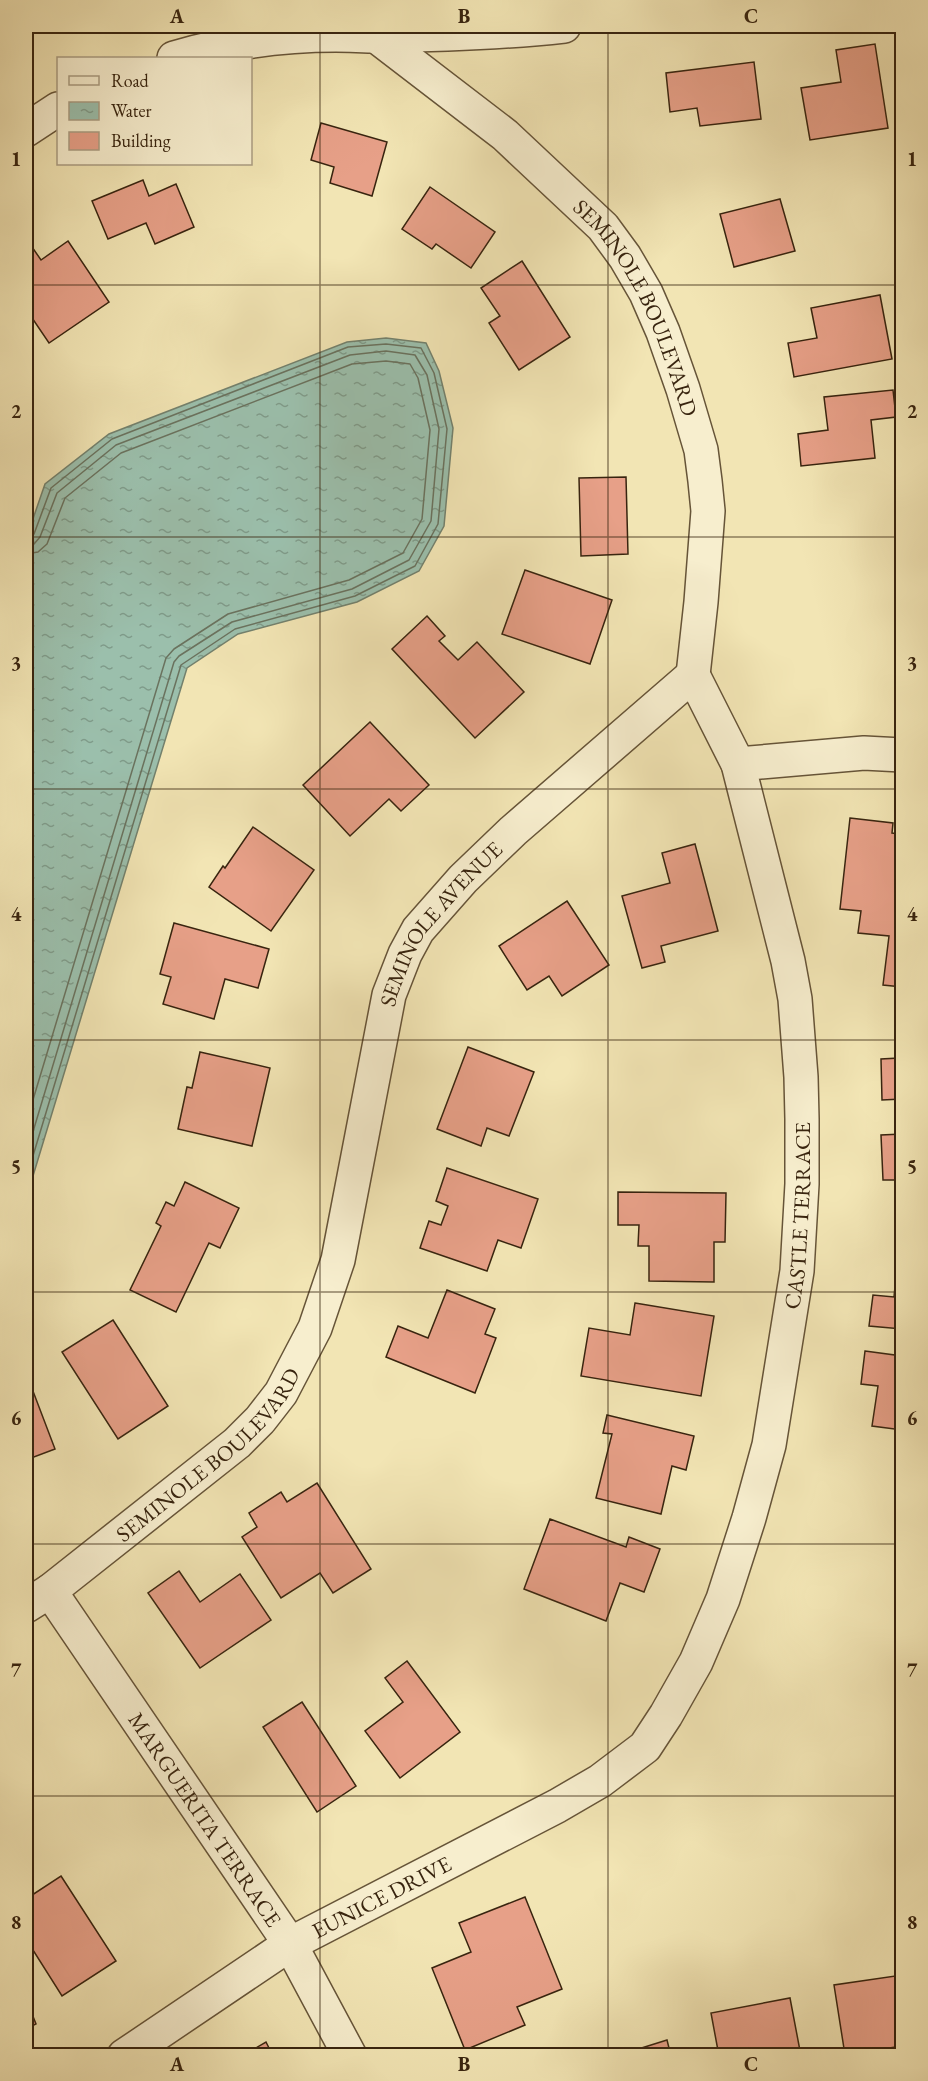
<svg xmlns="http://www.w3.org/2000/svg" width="928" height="2081" viewBox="0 0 928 2081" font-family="'EB Garamond',serif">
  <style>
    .water { fill: url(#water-ripples); stroke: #73816d; stroke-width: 1.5 }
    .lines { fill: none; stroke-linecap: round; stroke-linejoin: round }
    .shore { stroke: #6a725e; stroke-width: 1.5 }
    .building { fill: #e7a088; stroke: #38240f; stroke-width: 1.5 }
    .minor-casing { stroke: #665438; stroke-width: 36 }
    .minor { stroke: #f7eece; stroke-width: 33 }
    .grid { fill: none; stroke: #38240f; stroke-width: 1.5; stroke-opacity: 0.55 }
    .labels { text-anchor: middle; stroke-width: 4.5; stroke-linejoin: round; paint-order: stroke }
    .street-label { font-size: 22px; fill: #38240f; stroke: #f7eece }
    .neatline { fill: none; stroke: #38240f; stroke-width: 2 }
    .grid-label { font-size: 20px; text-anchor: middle; font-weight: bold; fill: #38240f }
  </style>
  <defs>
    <pattern id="water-ripples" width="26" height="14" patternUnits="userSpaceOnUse" patternTransform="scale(1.5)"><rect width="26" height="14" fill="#9bbfac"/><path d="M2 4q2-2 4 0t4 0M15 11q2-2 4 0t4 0" fill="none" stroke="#7f9b8a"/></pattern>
  </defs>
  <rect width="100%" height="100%" fill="#f2e5b4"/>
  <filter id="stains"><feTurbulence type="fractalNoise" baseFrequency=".00333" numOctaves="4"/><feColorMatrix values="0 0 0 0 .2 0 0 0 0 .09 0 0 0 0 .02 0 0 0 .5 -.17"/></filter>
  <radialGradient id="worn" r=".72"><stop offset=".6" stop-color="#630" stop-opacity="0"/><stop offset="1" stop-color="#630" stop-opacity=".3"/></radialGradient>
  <polygon class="water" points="386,338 426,343 439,371 453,428 444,526 419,571 357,602 238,634 187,668 26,1199 26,539 45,484 109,434 347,342"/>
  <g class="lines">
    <g class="shore">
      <polyline points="26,538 34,534 51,488 112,439 348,347 386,344 421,348 434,373 447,429 438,524 415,566 355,596 235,629 181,665 26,1179"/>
      <polyline points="26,545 34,544 40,537 57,493 116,445 350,355 386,351 415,355 427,375 439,429 431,521 409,560 352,589 232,622 179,656 174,662 26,1155"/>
      <polyline points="26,554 38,552 47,544 65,498 121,453 352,364 386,361 410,364 418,378 430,430 422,519 403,553 349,580 228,614 174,649 166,658 26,1123"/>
    </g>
  </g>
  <g class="building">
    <polygon points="26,26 65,26 65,30 26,34"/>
    <polygon points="875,44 888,128 810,140 801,88 841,82 836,50"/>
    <polygon points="754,62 761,119 700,126 697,108 670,112 666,73"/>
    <polygon points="321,123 387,142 372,196 330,183 334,167 311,160"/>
    <polygon points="143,180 149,196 176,184 194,227 155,244 146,223 108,239 92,201"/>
    <polygon points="430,187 495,232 471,268 436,244 432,249 402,229"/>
    <polygon points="780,199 795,251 734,267 720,214"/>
    <polygon points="68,241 109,302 49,343 26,309 26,247 30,244 41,260"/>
    <polygon points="522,261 570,337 519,370 489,323 500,316 481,288"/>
    <polygon points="880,295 892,359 794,377 788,343 817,338 811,308"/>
    <polygon points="893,390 896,417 871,420 875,458 801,466 798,434 828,430 824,397"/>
    <polygon points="626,477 628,554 581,556 579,478"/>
    <polygon points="525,570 612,600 590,664 502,634"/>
    <polygon points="427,616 445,636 439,641 458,660 477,642 524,692 475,738 392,649"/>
    <polygon points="370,722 429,785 401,811 389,799 350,836 303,785"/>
    <polygon points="850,818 893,823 892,833 902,834 902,987 883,985 889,936 858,933 861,911 840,909"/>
    <polygon points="253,827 314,870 271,931 209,887 223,866 225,868"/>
    <polygon points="695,844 718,931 661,946 665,962 642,968 622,896 670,883 662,853"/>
    <polygon points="567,901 609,965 562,996 549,976 527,990 499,946"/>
    <polygon points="174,923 269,949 258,988 225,979 214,1019 163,1004 171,977 160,974"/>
    <polygon points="898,1020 902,1020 902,1099 882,1100 881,1059 899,1058"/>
    <polygon points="468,1047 534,1072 509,1136 487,1128 481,1146 437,1129"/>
    <polygon points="200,1052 270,1068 252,1146 178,1129 187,1087 192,1088"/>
    <polygon points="902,1134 902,1190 902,1180 883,1180 881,1135"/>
    <polygon points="447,1168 538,1199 521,1248 498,1240 487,1271 420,1248 429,1221 441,1225 448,1206 436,1201"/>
    <polygon points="185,1182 239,1208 220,1248 209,1243 176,1312 130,1290 161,1226 156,1223 166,1202 174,1206"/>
    <polygon points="618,1192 726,1193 725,1242 714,1242 714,1282 649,1281 649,1246 638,1246 639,1225 618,1225"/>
    <polygon points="898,1256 902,1256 902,1329 869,1326 873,1295 894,1297"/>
    <polygon points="447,1290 495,1309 485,1334 496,1338 475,1393 386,1357 398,1326 428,1338"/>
    <polygon points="635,1303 714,1316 701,1396 581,1376 589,1328 630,1335"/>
    <polygon points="113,1320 168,1406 118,1439 62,1352"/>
    <polygon points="865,1351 902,1356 902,1430 872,1426 878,1386 861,1384"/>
    <polygon points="28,1378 55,1449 26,1460 26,1379"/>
    <polygon points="607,1415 694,1436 686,1470 672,1466 661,1514 596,1498 612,1434 603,1433"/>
    <polygon points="317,1483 371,1569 333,1593 320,1573 281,1598 242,1537 257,1527 249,1513 281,1492 287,1502"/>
    <polygon points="550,1519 626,1547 629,1537 660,1549 644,1592 620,1583 606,1621 524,1589"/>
    <polygon points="179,1571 200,1602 240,1574 271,1620 200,1668 148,1593"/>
    <polygon points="407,1661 460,1732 400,1778 365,1731 403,1702 385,1678"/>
    <polygon points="302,1702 356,1786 317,1812 263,1727"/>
    <polygon points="61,1876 116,1961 62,1996 26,1939 26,1899"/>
    <polygon points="525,1897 562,1989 517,2007 525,2025 465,2050 432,1968 471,1952 459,1923"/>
    <polygon points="902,1975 902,2046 845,2055 834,1985"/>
    <polygon points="790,1998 801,2056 719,2056 711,2013"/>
    <polygon points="26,1999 36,2024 26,2029"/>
    <polygon points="667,2040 671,2056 616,2056"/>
    <polygon points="266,2042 273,2056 242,2056"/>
  </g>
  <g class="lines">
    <g class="minor-casing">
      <g id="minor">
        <path id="s1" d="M376 36 505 135 603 227 625 257 646 293 663 332 683 389 701 450 705 481 708 511 701 602 693 675"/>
        <path d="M174 58C226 43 281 35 336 35 350 35 363 36 377 36 439 35 502 33 564 26"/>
        <polyline points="26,130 58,109"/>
        <polyline points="738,764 864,753 902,755"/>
        <path id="s2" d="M50 1591 290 1944 350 2056"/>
        <path id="s3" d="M26 1606 50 1591 237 1443 260 1420 281 1393 315 1328 338 1260 389 995 405 954 418 930 463 879 513 831 693 675"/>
        <path id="s4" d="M124 2056 290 1944 557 1806 600 1781 645 1747 666 1715 696 1662 723 1599 749 1518 769 1445 797 1271 802 1184V1119L801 1077 795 999 788 961 738 764 693 675"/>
      </g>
    </g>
    <use href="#minor" class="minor"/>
  </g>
  <path class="grid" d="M320 26V2056M608 26V2056M26 285H902M26 537H902M26 789H902M26 1040H902M26 1292H902M26 1544H902M26 1796H902"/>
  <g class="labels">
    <g class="street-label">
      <text dy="8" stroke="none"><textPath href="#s1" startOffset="384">SEMINOLE BOULEVARD</textPath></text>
      <text dy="8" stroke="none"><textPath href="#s3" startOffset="837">SEMINOLE AVENUE</textPath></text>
      <text dy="8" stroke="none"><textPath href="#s4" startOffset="1167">CASTLE TERRACE</textPath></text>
      <text dy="8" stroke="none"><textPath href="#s3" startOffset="238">SEMINOLE BOULEVARD</textPath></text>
      <text dy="8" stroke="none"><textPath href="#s2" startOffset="276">MARGUERITA TERRACE</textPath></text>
      <text dy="8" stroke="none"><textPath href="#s4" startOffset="303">EUNICE DRIVE</textPath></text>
    </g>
  </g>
  <rect width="928" height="2081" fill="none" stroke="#f2e5b4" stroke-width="66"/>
  <rect x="57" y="57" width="195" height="108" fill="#f7eece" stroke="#ab9d82" stroke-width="1.5"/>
  <rect x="69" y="76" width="30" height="9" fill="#f7eece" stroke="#ab9d82" stroke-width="1.5"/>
  <text x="111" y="87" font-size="18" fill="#38240f">Road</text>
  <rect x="69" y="102" width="30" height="18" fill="url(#water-ripples)" stroke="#ab9d82" stroke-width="1.5"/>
  <text x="111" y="117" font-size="18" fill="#38240f">Water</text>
  <rect x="69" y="132" width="30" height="18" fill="#e7a088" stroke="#ab9d82" stroke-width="1.5"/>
  <text x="111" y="147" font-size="18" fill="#38240f">Building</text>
  <rect x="33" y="33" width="862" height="2015" class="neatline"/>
  <g class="grid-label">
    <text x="177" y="23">A</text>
    <text x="464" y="23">B</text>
    <text x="751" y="23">C</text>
    <text x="16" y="166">1</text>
    <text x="912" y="166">1</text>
    <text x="16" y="418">2</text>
    <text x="912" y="418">2</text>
    <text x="16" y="670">3</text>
    <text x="912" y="670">3</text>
    <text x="16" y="921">4</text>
    <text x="912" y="921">4</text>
    <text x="16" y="1173">5</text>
    <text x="912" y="1173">5</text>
    <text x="16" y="1425">6</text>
    <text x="912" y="1425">6</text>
    <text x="16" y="1677">7</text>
    <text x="912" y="1677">7</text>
    <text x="16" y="1929">8</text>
    <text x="912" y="1929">8</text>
    <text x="177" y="2071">A</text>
    <text x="464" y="2071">B</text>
    <text x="751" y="2071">C</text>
  </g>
  <rect width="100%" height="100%" filter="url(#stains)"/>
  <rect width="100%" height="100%" fill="url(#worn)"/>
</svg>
